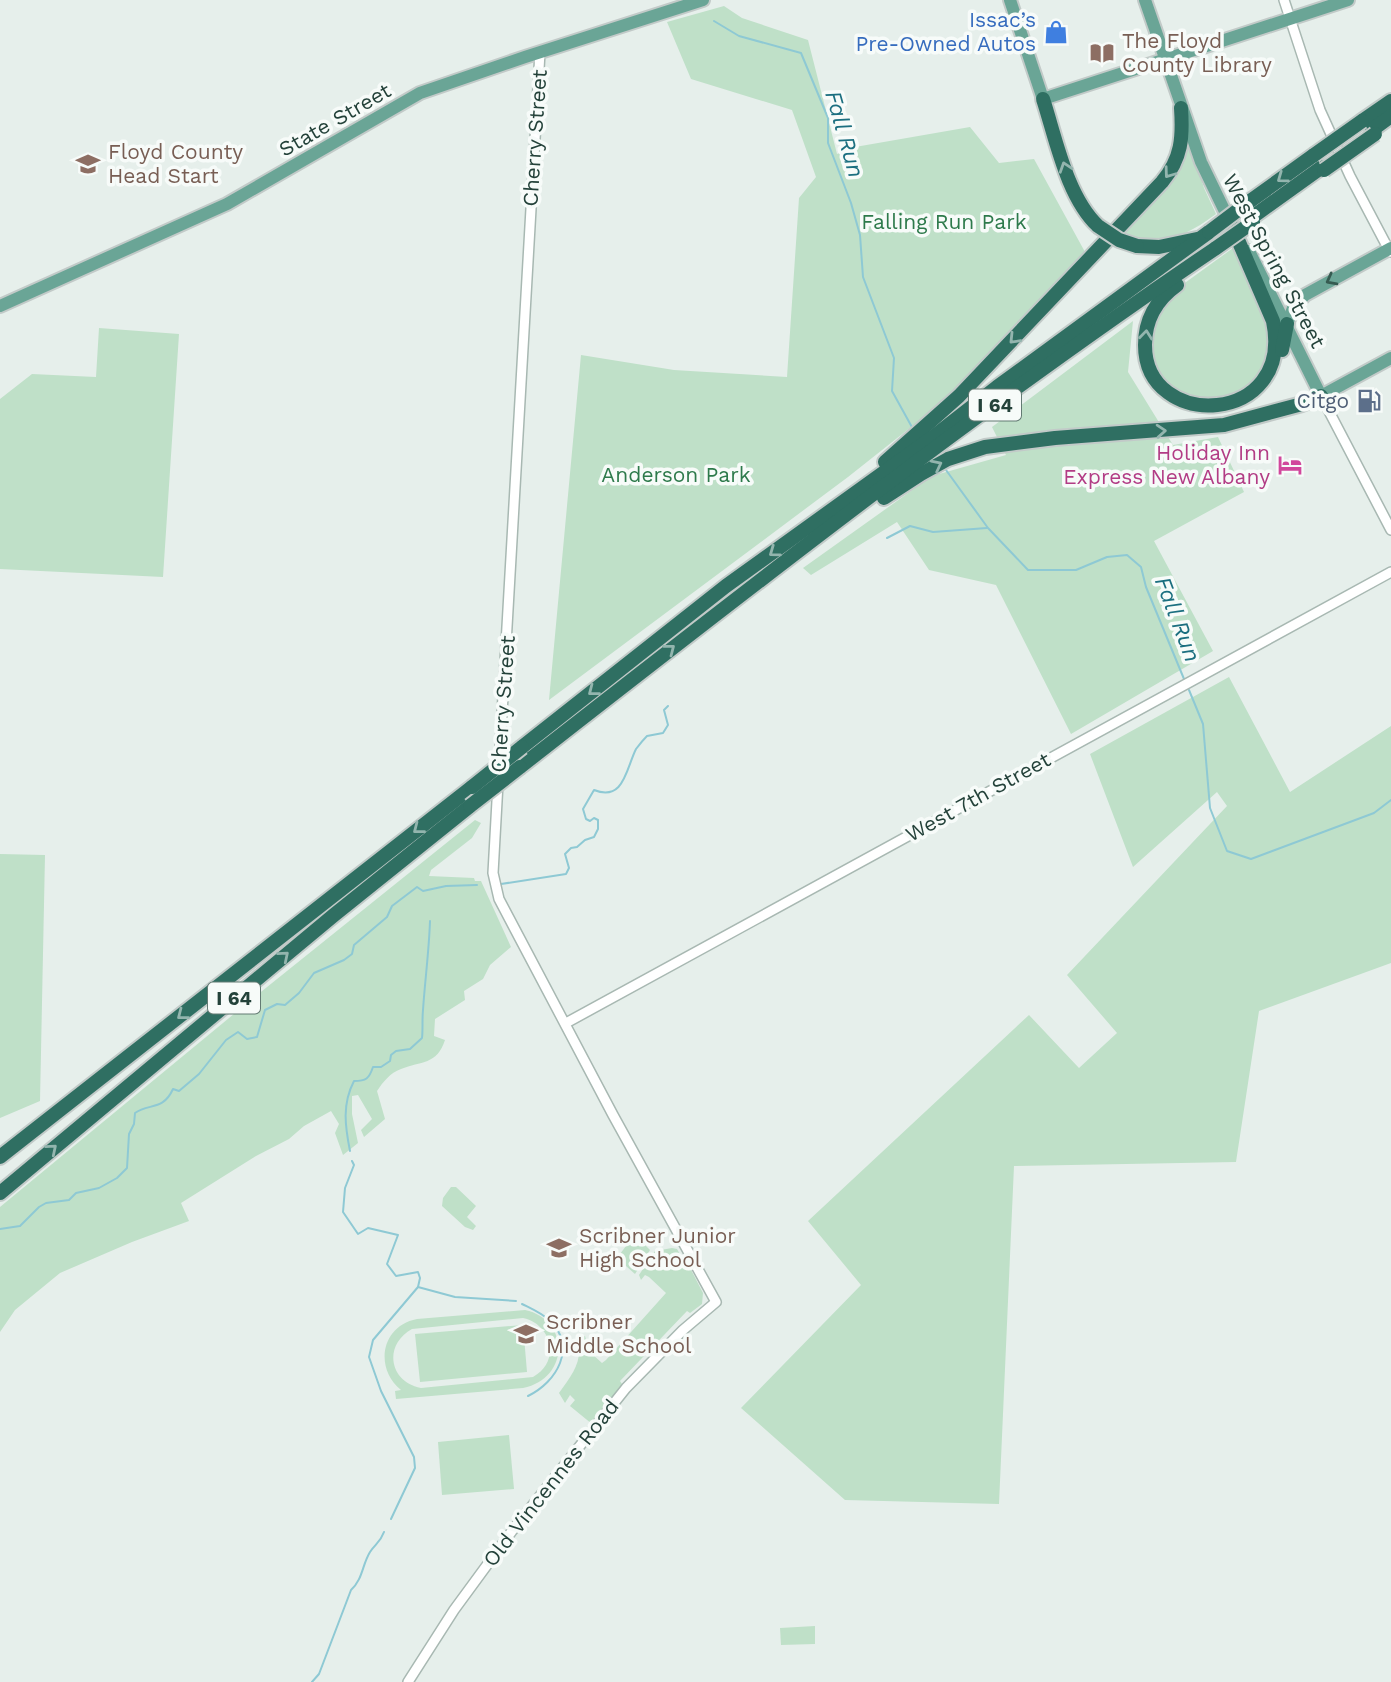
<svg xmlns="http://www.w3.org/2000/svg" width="1391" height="1682" viewBox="0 0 1391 1682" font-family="'Work Sans',sans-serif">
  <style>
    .green { fill: #bfe0c8; fill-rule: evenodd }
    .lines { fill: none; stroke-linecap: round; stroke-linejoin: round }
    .stream { stroke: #8ec9d4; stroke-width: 2 }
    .minor-casing { stroke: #a8b8b2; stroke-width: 12 }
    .major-casing { stroke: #c2cac8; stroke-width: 16 }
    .highway-casing { stroke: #c2cac8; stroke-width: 18 }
    .minor { stroke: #fff; stroke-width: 9 }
    .major { stroke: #6aa596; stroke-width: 12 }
    .highway { stroke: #2f6f62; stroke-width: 14 }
    .highway-bridge-casing { stroke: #c2cac8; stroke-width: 18; stroke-linecap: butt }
    .highway-bridge { stroke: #2f6f62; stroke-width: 14 }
    .oneway { stroke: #93b5ae }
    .oneway2 { stroke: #365b51 }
    .labels { text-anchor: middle; stroke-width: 7; stroke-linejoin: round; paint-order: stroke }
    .shield { fill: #f7fbf9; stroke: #637a73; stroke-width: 2 }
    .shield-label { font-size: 19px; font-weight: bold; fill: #24423a }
    .shop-label { font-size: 21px; fill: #366cbe; stroke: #f7fbf9; text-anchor: end }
    .education-label { font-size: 21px; fill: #785e54; stroke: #f7fbf9; text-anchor: start }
    .street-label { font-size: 21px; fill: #24423a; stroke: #f7fbf9 }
    .park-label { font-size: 21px; fill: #2d7a4b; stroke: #f7fbf9 }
    .service-label { font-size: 21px; fill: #4e5e75; stroke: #f7fbf9; text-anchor: end }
    .hotel-label { font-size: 21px; fill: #b23c85; stroke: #f7fbf9; text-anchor: end }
    .water-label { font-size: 23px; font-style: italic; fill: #1c6f80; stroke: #f7fbf9 }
  </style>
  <rect width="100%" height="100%" fill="#e6efeb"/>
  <g class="green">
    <polygon points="724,6 742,18 808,40 837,154 855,147 970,127 999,163 1034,159 1085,252 949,397 848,477 549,700 581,355 674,370 787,377 799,198 816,177 792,110 691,79 667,22"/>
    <path d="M1189 142 1204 188 1216 214C1184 238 1161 246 1122 234L1169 185 1180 170Z"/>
    <polygon points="1233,248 1262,306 1271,343 1258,379 1237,396 1196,400 1172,389 1155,369 1149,344 1153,321 1171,293"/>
    <polygon points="1133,321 1128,372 1173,445 1218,437 1244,492 1154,541 1213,651 1071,734 996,585 929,570 897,522 811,575 803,568 932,476 1006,455 992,427"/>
    <polygon points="99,328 179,334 163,577 0,569 0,399 32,374 96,377"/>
    <polygon points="1229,677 1290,792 1391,726 1391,963 1259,1011 1236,1162 1014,1166 999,1504 845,1500 741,1408 861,1285 808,1221 1029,1015 1079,1068 1117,1033 1067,975 1227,806 1217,792 1133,867 1090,754"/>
    <path d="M475 820 481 823 472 838 431 870 429 876 474 878 475 881H481L511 947 490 965 483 979 464 991 465 1000 435 1019 434 1036 445 1040C437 1065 421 1061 401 1069 390 1073 383 1082 377 1091L385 1119 364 1137 361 1130 372 1119 358 1095 352 1096V1114L358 1143 343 1155 335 1133 339 1124 331 1111 304 1126 289 1139 256 1156 181 1203 189 1221 132 1242 60 1273 15 1310 0 1332V1207L246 1004Z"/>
    <polygon points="0,854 45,855 40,1101 0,1118"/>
    <polygon points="451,1187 456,1187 476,1206 467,1217 476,1226 473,1230 465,1227 442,1206 443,1198"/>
    <polygon points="632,1238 639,1239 650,1250 635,1274 617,1258"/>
    <path d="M672 1248 677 1249 686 1265 688 1264 703 1293 702 1304 690 1313 687 1311 620 1381 622 1384 592 1424 570 1406 575 1400 570 1395 565 1403 559 1393C572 1375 583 1362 578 1339L585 1336 586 1340 582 1345 602 1363 606 1360 666 1293 649 1277 645 1275 641 1280 639 1275 655 1251Z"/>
    <path d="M525 1310C571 1320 569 1379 523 1388L396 1399 395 1391 401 1390C374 1368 381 1326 417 1319ZM523 1318C552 1324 561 1362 533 1377L421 1388C389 1382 383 1345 412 1329Z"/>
    <polygon points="523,1325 527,1372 420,1382 415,1334"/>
    <polygon points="509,1435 514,1489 442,1495 438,1442"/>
    <polygon points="815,1626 815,1644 781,1645 780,1628"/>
  </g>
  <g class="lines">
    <g class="stream">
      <polyline points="714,21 739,36 801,53 828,118 828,143 851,203 860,235 863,277 894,358 892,391 913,429"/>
      <polyline points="946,470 988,528 1028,570 1076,570 1107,557 1127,555 1141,567 1146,587 1184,679"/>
      <polyline points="887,538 910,526 933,532 987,528"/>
      <polyline points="1189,690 1203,724 1210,808 1227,851 1251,859 1374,813 1391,800"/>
      <path d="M501 884 566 874 569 868 565 854 571 848 577 847 585 840 594 837 598 829V820L594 818 590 821 586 819 583 809 594 790C624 802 626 769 636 749 639 745 643 740 647 736L663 733 668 725 664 710 668 706"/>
      <path d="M350 1151C345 1126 342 1104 354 1081 366 1081 369 1079 373 1067H381L390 1061 391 1055 396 1051 410 1049 422 1038C423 1029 422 1020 423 1010 425 980 429 951 430 921"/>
      <polyline points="352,1161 354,1165 345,1188 343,1212 358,1234 368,1228 398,1235 387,1264 396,1276 418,1272 420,1278 418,1287 373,1340 369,1357 381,1391 414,1457 415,1468 391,1519"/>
      <path d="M0 1229 20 1226 39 1207 46 1203 69 1200 76 1193 99 1188 117 1178 127 1168 129 1134 134 1124 135 1113C149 1103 163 1111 173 1089L179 1091 199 1074 226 1040 238 1032 247 1039 257 1037 265 1010 277 1004 285 1005 299 993 314 973 344 960 352 954 354 945 387 917 392 906 417 887 423 891 446 886 477 885"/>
      <polyline points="418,1287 455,1297 516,1301"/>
      <path d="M522 1304C532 1309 542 1313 550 1321 577 1347 557 1382 528 1396"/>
      <path d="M312 1682 319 1674 351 1590C363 1579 362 1565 370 1552 375 1544 380 1543 384 1532"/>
    </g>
    <g class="minor-casing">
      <g id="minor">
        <polyline points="1284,0 1320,110 1350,176 1390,252"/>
        <polyline points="1321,396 1391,530"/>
        <polyline points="499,766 540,52"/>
        <polyline points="566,1023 1391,572"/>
        <polyline points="408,1682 454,1610 512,1531 626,1388 683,1330 716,1302 613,1115 499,899 493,873 498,783"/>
      </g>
    </g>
    <g class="major-casing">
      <g id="major">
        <polyline points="1010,0 1043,99 1348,0"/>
        <polyline points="1145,0 1201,162 1231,224"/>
        <polyline points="1249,251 1321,396 1391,358"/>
        <polyline points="0,306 227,204 420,93 525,57 703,0"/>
        <polyline points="1287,324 1293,308 1305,295 1391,248"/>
      </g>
    </g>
    <g class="highway-casing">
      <g id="highway">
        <path d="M1043 99C1056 139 1067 197 1098 226"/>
        <polyline points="1362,121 1391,101"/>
        <polyline points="1372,130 1391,116"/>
        <polyline points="1246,204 1314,155"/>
        <polyline points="1251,218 1322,167"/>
        <polyline points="1137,246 1159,247 1197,239"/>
        <path d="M1177 285C1156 300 1145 319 1145 345 1145 432 1295 426 1273 321L1232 226"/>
        <polyline points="1282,350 1287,324"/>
        <path d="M885 462 959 396 1162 182C1182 158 1183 137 1181 108"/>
        <polyline points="884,498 921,474 948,459 985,447 1055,438 1224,425 1302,404 1321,396"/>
        <polyline points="522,747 726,586 933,437 997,387 1209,232"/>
        <path d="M520 767C748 589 976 410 1216 248"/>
        <polyline points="0,1157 472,787"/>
        <polyline points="0,1193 334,915 470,806"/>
      </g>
    </g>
    <use href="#minor" class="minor"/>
    <use href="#major" class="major"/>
    <use href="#highway" class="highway"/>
    <g class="highway-bridge-casing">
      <g id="highway-bridge">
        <polyline points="1314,155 1362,121"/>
        <polyline points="1324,170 1375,134"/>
        <polyline points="1098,226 1119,240 1137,246"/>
        <polyline points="1209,232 1246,204"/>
        <polyline points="1216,248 1253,222"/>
        <polyline points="472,787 522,747"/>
        <polyline points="470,806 520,767"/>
      </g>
    </g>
    <use href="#highway-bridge" class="highway-bridge"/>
  </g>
  <defs><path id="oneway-chevron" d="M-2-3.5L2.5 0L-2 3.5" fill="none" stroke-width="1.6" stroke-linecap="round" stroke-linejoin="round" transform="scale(1.75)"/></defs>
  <g class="oneway">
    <use href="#oneway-chevron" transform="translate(1065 167) rotate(-108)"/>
    <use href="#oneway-chevron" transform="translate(1169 173) rotate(126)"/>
    <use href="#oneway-chevron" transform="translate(1282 178) rotate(144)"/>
    <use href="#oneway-chevron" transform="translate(1146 335) rotate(-84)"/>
    <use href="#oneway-chevron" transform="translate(1014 339) rotate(134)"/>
    <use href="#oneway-chevron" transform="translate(1161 431) rotate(-4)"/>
    <use href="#oneway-chevron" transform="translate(937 465) rotate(-27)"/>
    <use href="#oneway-chevron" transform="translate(774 552) rotate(144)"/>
    <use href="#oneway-chevron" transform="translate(670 649) rotate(-38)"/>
    <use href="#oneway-chevron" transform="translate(593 691) rotate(142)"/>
    <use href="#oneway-chevron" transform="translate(418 829) rotate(142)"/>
    <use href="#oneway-chevron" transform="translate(284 956) rotate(-40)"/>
    <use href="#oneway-chevron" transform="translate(182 1015) rotate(142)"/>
    <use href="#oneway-chevron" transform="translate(52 1149) rotate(-40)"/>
  </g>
  <use class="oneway2" href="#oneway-chevron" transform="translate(1331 280) rotate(152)"/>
  <defs>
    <g id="shop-bare" transform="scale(1.89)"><path d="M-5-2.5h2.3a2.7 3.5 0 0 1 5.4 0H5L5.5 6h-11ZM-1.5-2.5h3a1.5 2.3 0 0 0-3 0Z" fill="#3f7fe0" stroke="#f7fbf9" stroke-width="2.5" paint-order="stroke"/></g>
    <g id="library-bare" transform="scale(1.89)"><path d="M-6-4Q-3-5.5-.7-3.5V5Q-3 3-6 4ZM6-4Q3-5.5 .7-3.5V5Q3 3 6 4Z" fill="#8d6e63" stroke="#f7fbf9" stroke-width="2.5" paint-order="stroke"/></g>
    <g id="school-bare" transform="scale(1.89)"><path d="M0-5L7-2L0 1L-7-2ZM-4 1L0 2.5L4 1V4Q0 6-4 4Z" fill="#8d6e63" stroke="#f7fbf9" stroke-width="2.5" paint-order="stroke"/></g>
    <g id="fuel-bare" transform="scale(1.89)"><path d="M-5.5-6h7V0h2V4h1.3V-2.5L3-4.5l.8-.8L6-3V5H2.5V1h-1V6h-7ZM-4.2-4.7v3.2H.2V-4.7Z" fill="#5c6f8a" stroke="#f7fbf9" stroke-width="2.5" paint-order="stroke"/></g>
    <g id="hotel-bare" transform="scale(1.89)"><path d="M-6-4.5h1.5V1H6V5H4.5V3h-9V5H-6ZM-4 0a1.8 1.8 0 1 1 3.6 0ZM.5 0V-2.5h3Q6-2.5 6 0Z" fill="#d1479c" stroke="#f7fbf9" stroke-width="2.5" paint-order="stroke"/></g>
  </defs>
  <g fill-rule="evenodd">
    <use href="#shop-bare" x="1056" y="32"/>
    <use href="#library-bare" x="1102" y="53"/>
    <use href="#school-bare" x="88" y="164"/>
    <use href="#fuel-bare" x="1369" y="401"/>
    <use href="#hotel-bare" x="1290" y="465"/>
    <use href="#school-bare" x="559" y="1248"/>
    <use href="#school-bare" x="526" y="1334"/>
  </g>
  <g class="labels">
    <g class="shield">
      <rect x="969" y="389.5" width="52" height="31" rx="5"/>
      <rect x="208" y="982.5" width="52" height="31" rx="5"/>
    </g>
    <g class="shield-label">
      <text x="995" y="412">I 64</text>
      <text x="234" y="1005">I 64</text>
    </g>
    <g class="shop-label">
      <text x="1036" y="27">Issac’s<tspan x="1036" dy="24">Pre-Owned Autos</tspan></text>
    </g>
    <g class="education-label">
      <text x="1122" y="48">The Floyd<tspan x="1122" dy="24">County Library</tspan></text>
      <text x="108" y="159">Floyd County<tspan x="108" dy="24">Head Start</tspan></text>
      <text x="579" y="1243">Scribner Junior<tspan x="579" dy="24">High School</tspan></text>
      <text x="546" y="1329">Scribner<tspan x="546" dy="24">Middle School</tspan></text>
    </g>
    <g class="street-label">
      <text transform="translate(335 120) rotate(-30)" y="7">State Street</text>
      <text transform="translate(535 138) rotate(-86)" y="7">Cherry Street</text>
      <text transform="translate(1274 261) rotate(62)" y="7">West Spring Street</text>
      <text transform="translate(503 704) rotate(-86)" y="7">Cherry Street</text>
      <text transform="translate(978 797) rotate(-29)" y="7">West 7th Street</text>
      <text transform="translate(551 1483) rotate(-52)" y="7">Old Vincennes Road</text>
    </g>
    <g class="park-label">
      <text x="944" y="229">Falling Run Park</text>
      <text x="676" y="482">Anderson Park</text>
    </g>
    <g class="service-label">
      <text x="1349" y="408">Citgo</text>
    </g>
    <g class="hotel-label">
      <text x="1270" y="460">Holiday Inn<tspan x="1270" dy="24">Express New Albany</tspan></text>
    </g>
    <g class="water-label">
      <text transform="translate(845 134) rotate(74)" y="8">Fall Run</text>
      <text transform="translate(1178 619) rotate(69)" y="8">Fall Run</text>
    </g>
  </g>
</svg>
